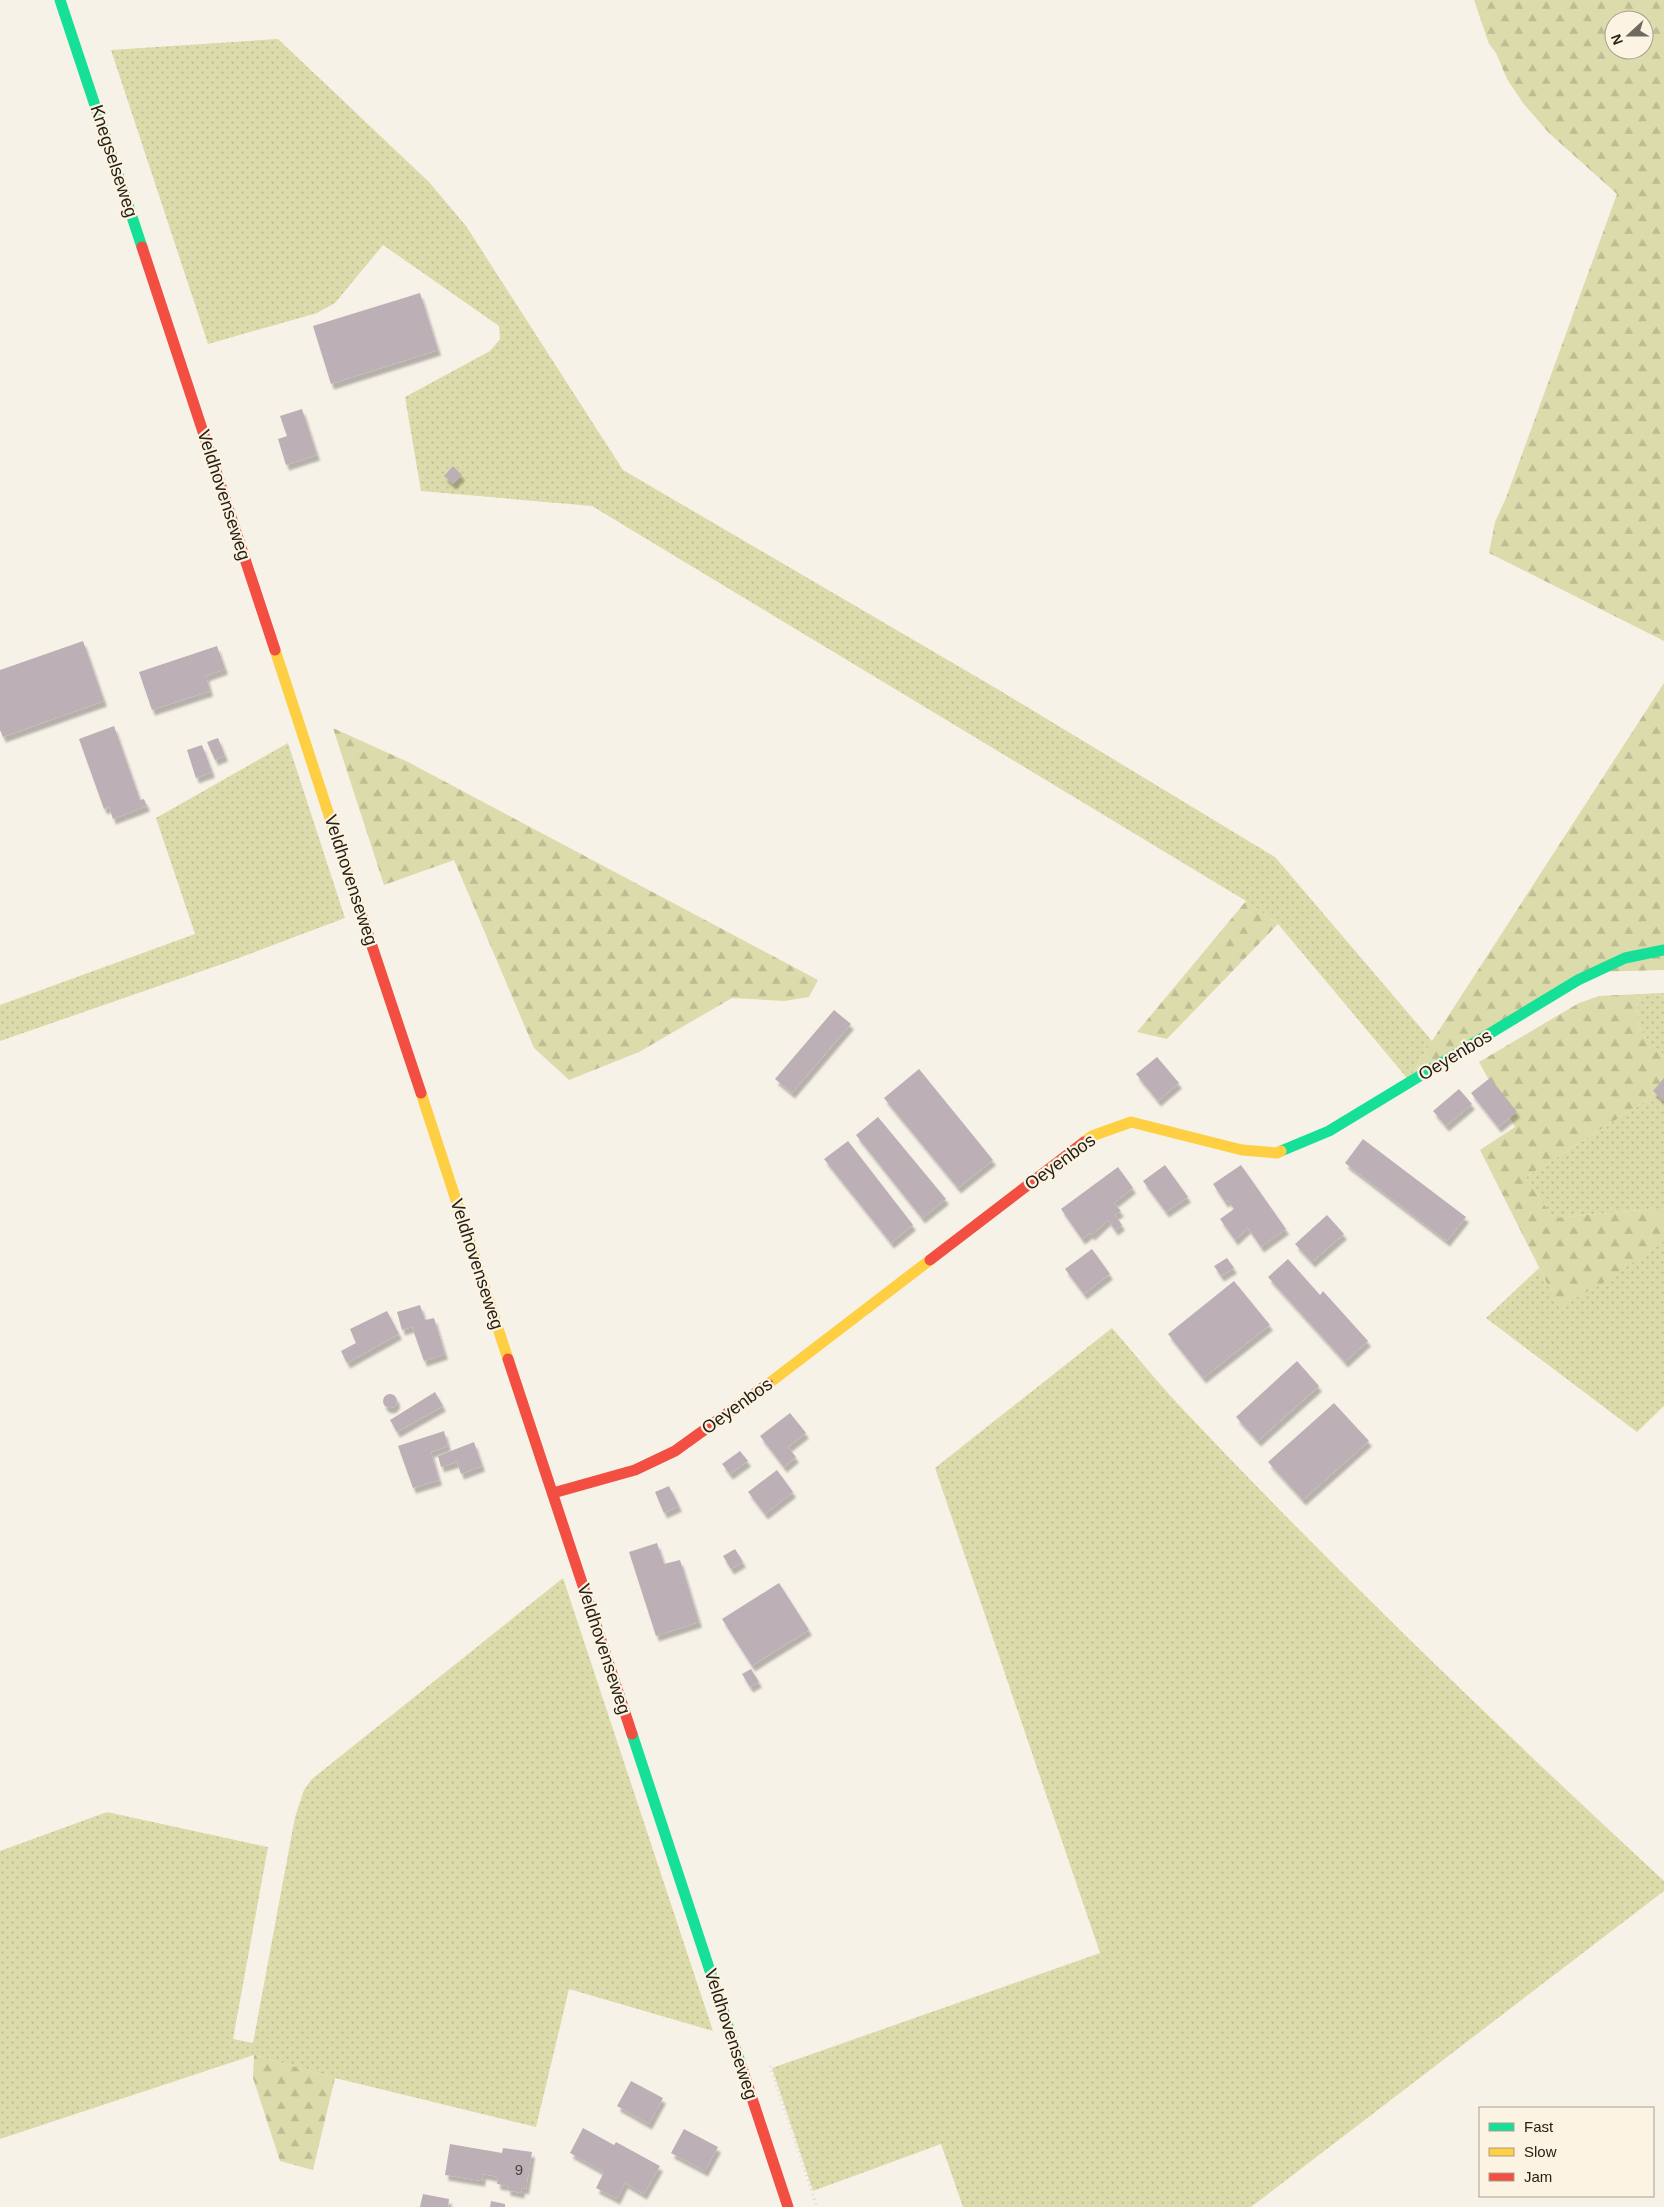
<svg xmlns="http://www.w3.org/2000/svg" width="1664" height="2207" viewBox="0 0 1664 2207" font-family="Helvetica,sans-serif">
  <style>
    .grass { fill: url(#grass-dots) }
    .forest { fill: url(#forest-firs); fill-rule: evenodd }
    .building { fill: #bdafb6; filter: url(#shadow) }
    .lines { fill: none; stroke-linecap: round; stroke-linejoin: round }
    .path { stroke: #d9d8d4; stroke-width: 3; stroke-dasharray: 1 4; stroke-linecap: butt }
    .fast { stroke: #16e098; stroke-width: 11 }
    .slow { stroke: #ffcf43; stroke-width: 11 }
    .jam { stroke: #f24e42; stroke-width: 11 }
    .labels { text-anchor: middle; stroke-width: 4.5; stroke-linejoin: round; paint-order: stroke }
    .number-label { font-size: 15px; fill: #4c443e }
    .street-label { font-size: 18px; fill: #262016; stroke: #fdf3e2 }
  </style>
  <defs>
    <pattern id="grass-dots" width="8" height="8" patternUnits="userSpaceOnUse" patternTransform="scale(1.25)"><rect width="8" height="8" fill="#dcdbab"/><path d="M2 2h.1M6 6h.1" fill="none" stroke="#bdbc92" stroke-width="1.8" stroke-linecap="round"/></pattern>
    <pattern id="forest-firs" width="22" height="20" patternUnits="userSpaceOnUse" patternTransform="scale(1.25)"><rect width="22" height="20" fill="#dcdbab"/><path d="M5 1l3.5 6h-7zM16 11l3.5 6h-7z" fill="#bdbc92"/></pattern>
    <filter id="shadow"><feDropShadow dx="3" dy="5.5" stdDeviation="1" flood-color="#0004"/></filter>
  </defs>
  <rect width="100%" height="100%" fill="#f7f2e8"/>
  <g class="grass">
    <polygon points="278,39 429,182 466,226 623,470 999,690 1275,857 1432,1041 1412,1074 1407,1078 1278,924 1246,901 592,506 421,491 405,397 490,351 500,339 499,326 383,245 335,303 317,313 208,344 111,50"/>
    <polygon points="288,743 345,918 228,962 0,1041 0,1005 195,934 156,818"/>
    <path d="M1664 993V1055C1639 1032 1634 1028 1639 994Z"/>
    <polygon points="1664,1081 1664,1208 1553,1218 1526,1177 1650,1098"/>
    <polygon points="1664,1241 1664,1406 1637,1432 1486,1318 1539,1268 1559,1306"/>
    <path d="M1112 1328C1133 1352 1154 1378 1176 1402 1332 1568 1497 1726 1664 1881V1891L1251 2207H963L941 2144 813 2191 772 2068 1100 1953 935 1468Z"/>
    <polygon points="563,1578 713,2031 569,1989 536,2127 335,2078 254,2055 0,2139 0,1851 107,1812 268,1847 233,2039 253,2043 295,1817 304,1790 312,1779"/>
  </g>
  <g class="forest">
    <path d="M1474 0H1664V641L1489 553 1495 522 1506 498 1617 194 1549 133 1523 103 1507 79 1496 53 1489 44ZM1614 20H1644V50H1614Z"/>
    <polygon points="1664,683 1664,970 1590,972 1412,1074 1432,1041"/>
    <polygon points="333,728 408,762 818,980 809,997 784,1001 732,998 639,1052 569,1080 534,1048 454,860 384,885"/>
    <polygon points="1246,901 1278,924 1167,1039 1137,1032"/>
    <path d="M1639 994C1634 1028 1639 1032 1664 1055V1081L1650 1098 1526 1177 1553 1218 1664 1208V1241L1606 1281 1559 1307 1480 1150 1515 1127 1479 1062 1579 1003 1599 996Z"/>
    <polygon points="254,2055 335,2078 313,2170 280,2161 253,2078"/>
  </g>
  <g class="building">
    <polygon points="420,293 438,350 331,384 313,326"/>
    <polygon points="302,409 317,455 286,465 278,439 287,436 280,416"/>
    <polygon points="453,466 462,475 453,484 444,476"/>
    <polygon points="83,641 104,701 3,737 0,730 0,670"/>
    <polygon points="217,646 225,669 206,676 210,691 152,710 139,672"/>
    <polygon points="114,726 140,800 144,799 147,806 113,819 109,807 104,809 79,739"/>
    <polygon points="218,738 225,756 215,760 207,742"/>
    <polygon points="202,745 212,772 196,778 187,750"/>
    <polygon points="834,1010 851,1024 792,1093 775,1079"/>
    <polygon points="1157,1057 1179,1083 1158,1101 1136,1074"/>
    <polygon points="919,1069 993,1160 958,1188 884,1098"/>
    <polygon points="1490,1078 1517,1112 1498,1127 1471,1093"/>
    <polygon points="1664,1078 1664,1101 1653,1091"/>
    <polygon points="1459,1089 1472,1104 1446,1126 1433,1111"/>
    <polygon points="878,1117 946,1199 922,1218 856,1135"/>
    <polygon points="1363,1139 1466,1217 1447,1241 1345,1163"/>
    <polygon points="848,1141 913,1225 891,1243 824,1159"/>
    <polygon points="1165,1165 1188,1197 1166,1212 1143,1181"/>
    <polygon points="1241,1165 1286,1229 1261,1247 1248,1228 1235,1240 1220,1219 1234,1209 1228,1200 1225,1202 1213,1184"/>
    <polygon points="1118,1167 1133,1188 1114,1203 1121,1211 1115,1215 1122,1225 1115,1230 1108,1220 1092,1235 1090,1233 1082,1239 1061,1209"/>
    <polygon points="1327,1215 1344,1234 1312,1262 1295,1244"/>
    <polygon points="1092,1249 1110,1274 1084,1294 1065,1269"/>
    <polygon points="1227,1258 1234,1268 1221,1276 1214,1266"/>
    <polygon points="1288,1259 1320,1295 1323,1291 1368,1341 1345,1362 1268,1277"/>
    <polygon points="1234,1281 1270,1325 1203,1378 1168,1334"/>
    <polygon points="420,1305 425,1320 434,1318 445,1354 424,1361 412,1327 402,1330 397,1312"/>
    <polygon points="387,1311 399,1334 347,1363 341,1351 356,1343 350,1329"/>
    <polygon points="1297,1361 1319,1386 1258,1441 1236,1417"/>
    <polygon points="435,1392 443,1406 397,1432 390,1420"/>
    <circle cx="390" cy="1401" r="7"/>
    <polygon points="1334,1403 1369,1441 1303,1500 1268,1462"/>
    <polygon points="790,1413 806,1433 788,1447 796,1457 784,1467 760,1436"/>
    <polygon points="444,1431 448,1446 431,1452 439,1480 413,1488 398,1446"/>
    <polygon points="474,1442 482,1466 461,1474 457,1462 441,1467 438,1456"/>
    <polygon points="740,1451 748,1461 730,1474 722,1464"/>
    <polygon points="777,1470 793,1492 765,1514 748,1492"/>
    <polygon points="669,1486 679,1506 664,1513 655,1492"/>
    <polygon points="657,1543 664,1564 680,1560 699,1622 656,1636 629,1552"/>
    <polygon points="735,1549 743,1562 731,1569 723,1556"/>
    <polygon points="779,1583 809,1630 752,1666 722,1619"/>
    <polygon points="751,1669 759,1682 750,1687 742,1674"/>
    <polygon points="631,2081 663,2098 649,2124 617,2106"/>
    <polygon points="583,2128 614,2145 616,2142 660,2166 644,2194 625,2183 617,2199 596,2188 604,2172 570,2153"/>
    <polygon points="684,2129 718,2147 705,2171 671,2153"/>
    <polygon points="450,2144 502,2153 503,2148 532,2152 526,2189 522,2188 521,2193 507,2190 508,2186 497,2184 498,2177 483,2174 482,2181 445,2175"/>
    <polygon points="423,2194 449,2199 448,2207 420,2207"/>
    <polygon points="491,2201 505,2204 505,2207 490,2207"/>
  </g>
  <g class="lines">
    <polyline class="path" points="770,2066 817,2207"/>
    <g class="fast">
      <polyline points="60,0 142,247"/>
      <polyline points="1281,1151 1329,1131 1578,980 1625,958 1664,950"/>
      <polyline points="632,1734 740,2062"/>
    </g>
    <g class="slow">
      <polyline points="275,650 361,913"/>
      <polyline points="421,1093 508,1359"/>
      <polyline points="1084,1142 1092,1136 1131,1122 1242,1150 1277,1153 1281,1151"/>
      <polyline points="768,1384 930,1260"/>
    </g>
    <g class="jam">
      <polyline points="142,247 275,650"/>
      <polyline points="361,913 421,1093"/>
      <polyline points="930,1260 1084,1142"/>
      <polyline points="508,1359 632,1734"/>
      <polyline points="553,1493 635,1470 675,1451 768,1384"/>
      <polyline points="740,2062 788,2207"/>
    </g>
  </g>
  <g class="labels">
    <g class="number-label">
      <text x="519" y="2175">9</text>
    </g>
    <g class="street-label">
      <text transform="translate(114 161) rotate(72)" y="6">Knegselseweg</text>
      <text transform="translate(224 495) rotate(72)" y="6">Veldhovenseweg</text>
      <text transform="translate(351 880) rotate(72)" y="6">Veldhovenseweg</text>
      <text transform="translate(1455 1055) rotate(-31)" y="6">Oeyenbos</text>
      <text transform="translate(1060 1162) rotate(-36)" y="6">Oeyenbos</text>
      <text transform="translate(477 1264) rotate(72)" y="6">Veldhovenseweg</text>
      <text transform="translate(737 1406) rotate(-36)" y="6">Oeyenbos</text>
      <text transform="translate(604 1649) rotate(72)" y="6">Veldhovenseweg</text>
      <text transform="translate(731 2034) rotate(72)" y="6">Veldhovenseweg</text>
    </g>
  </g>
  <rect x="1479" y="2107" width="175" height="90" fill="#fdf3e2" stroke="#a79f90"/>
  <rect x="1489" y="2123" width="25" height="8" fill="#16e098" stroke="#a79f90"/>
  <text x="1524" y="2132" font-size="15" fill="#262016">Fast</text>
  <rect x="1489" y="2148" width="25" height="8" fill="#ffcf43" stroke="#a79f90"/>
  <text x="1524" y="2157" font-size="15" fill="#262016">Slow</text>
  <rect x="1489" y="2173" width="25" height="8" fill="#f24e42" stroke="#a79f90"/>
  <text x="1524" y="2182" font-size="15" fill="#262016">Jam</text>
  <g transform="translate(1629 35) rotate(249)"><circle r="24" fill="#fdf3e2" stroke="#a79f90"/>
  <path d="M0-4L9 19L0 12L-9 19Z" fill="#6f6a60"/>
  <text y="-8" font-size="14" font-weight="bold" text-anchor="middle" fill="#262016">N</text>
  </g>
</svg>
